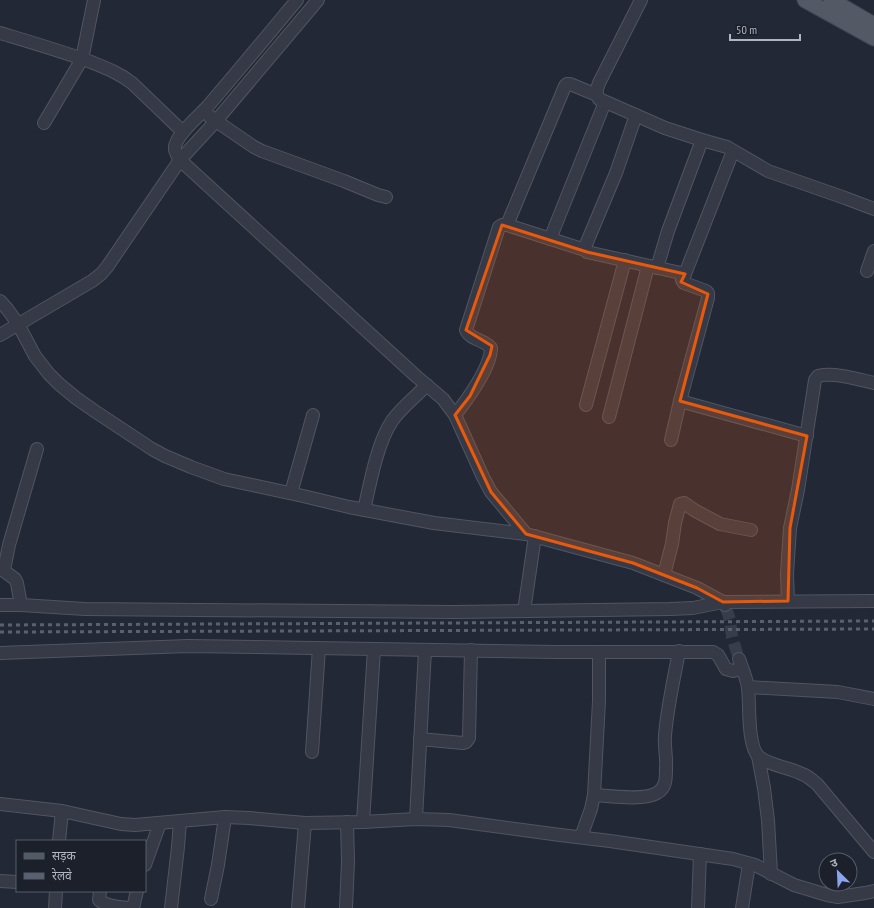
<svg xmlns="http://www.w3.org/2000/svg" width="874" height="908" viewBox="0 0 874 908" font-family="'PT Sans Narrow','Noto Sans Devanagari',sans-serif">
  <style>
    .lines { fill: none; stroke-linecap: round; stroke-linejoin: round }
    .minor-tunnel { stroke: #373d4b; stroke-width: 12; stroke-dasharray: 12 6; stroke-linecap: butt }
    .minor-casing { stroke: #505561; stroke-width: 14 }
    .major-casing { stroke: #3f4450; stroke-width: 17 }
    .minor { stroke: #363a46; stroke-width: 12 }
    .major { stroke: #545966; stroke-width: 15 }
    .rail { stroke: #5a606f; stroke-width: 3; stroke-dasharray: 4 4; stroke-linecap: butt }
    .marked { fill: #e8590c; fill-opacity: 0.2; stroke: #e8590c; stroke-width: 3; stroke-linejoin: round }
  </style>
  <rect width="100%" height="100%" fill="#222836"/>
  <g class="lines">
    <polyline class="minor-tunnel" points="726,608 730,620 732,637 739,659"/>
    <g class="minor-casing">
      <g id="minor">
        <path d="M297 0C267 36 238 71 208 106 199 116 178 133 175 146 174 152 178 156 180 160L417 377 443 399 455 415 483 477 491 492 526 534"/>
        <path d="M641 0 599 83C597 89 595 93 599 99L665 128 702 140 727 147 768 171 845 198 874 209"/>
        <path d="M0 33C30 42 61 51 91 62 106 68 119 73 132 83L183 132"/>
        <polyline points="636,115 616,173 585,247 585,250 587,252 685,274 733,151"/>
        <polyline points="209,116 216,121 318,0"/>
        <polyline points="44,123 82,59 94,0"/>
        <polyline points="507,225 565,86 567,84 570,84 597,95"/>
        <polyline points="550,239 605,102"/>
        <polyline points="657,268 668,231 702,140"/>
        <polyline points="867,271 874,251"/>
        <polyline points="0,301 8,310 18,324 35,356 49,374 59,384 76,398 96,412 152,449 165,456 191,467 224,479 303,496 349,507 434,523 526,534 633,563 697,588 723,602 725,605"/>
        <polyline points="0,335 92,281 101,274 107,267 180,160 216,121 254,147 262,151 344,181 378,195 386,197"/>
        <polyline points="680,401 807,436"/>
        <polyline points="586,405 625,260"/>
        <path d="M455 415C467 400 491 367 491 348 485 340 470 340 466 330L499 227 502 225H507L585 250"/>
        <polyline points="609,417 648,266"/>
        <polyline points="671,440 680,401 708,298 708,293 706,291 684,283 682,280 685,274"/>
        <polyline points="291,493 313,415"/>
        <path d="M364 510C370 484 377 443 392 421 400 409 416 396 427 385"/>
        <polyline points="0,568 15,579 17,583 21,605"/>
        <polyline points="4,570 9,545 37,449"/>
        <polyline points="664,575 672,544 675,523 680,504 684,503 694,510 720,524 751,530"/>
        <path d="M788 601 787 574 790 528 798 490 815 380 818 376C834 372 857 379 874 383"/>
        <polyline points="0,605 21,605 85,609 454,612 670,609 693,608 723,602 874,601"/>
        <polyline points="524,611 535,536"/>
        <polyline points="0,653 188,646 556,652 713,652 718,655 726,669 733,671 742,669"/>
        <path d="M739 659C742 668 747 679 748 688 750 704 747 746 759 757 770 766 789 767 802 774 808 776 812 780 817 784L874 852"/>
        <polyline points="748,687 838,692 874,699"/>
        <polyline points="420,739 463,743 466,742 469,738 471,650"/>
        <polyline points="312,752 319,648"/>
        <polyline points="758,756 764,788 768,820 771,874"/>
        <path d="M594 795C610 796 644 801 657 793 666 788 666 779 666 769 667 758 664 747 665 736 667 708 674 679 679 651"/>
        <polyline points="0,804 62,811 121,824 135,825 225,817 249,818 305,823 363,822 416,819 449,820 560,835 610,841 733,859 755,865 794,885 827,895 838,897 865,893 874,891"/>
        <polyline points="416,819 425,650"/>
        <polyline points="363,822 374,649"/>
        <polyline points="581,837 591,809 594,795 599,701 599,652"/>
        <polyline points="59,841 62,811"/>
        <polyline points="145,865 160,823"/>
        <polyline points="0,881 17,882"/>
        <path d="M100 891 99 900C107 907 120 907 130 908"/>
        <polyline points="211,899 218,865 225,817"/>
        <polyline points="55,908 56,891"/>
        <polyline points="133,908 137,891"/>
        <polyline points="171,908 178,847 180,821"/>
        <polyline points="298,908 305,823"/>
        <polyline points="346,908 348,862 347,822"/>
        <polyline points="698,908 700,854"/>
        <polyline points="742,908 749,864"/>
      </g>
    </g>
    <g class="major-casing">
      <g id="major">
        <polyline points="805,0 874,38"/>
        <polyline points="831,0 874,25"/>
      </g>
    </g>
    <use href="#minor" class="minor"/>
    <use href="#major" class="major"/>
    <g class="rail">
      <polyline points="0,625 874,621"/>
      <polyline points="0,632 874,629"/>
    </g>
  </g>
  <path class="marked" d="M502 225 587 252 685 274 681 282 708 294 680 401 807 436 790 528 788 601 723 602 697 588 633 563 526 534 491 492 455 415 470 396 490 355 492 346 466 330Z"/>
  <rect x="16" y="840" width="130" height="52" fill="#1b202b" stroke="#575c68"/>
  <rect x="24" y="853" width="20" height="6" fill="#545966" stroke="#575c68"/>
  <text x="52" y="860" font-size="12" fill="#b0b5c3">सड़क</text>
  <rect x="24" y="873" width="20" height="6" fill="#5a606f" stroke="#575c68"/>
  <text x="52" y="880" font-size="12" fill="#b0b5c3">रेलवे</text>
  <g transform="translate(838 872) rotate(336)"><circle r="19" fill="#1b202b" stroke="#575c68"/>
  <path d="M0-3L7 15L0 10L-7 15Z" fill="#8ba4ed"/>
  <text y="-6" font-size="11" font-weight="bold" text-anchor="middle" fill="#b0b5c3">उ</text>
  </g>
  <path d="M730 34v6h70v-6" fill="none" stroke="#b0b5c3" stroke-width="2"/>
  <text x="736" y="34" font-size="12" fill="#b0b5c3" stroke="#1b202b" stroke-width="3" paint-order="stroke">50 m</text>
</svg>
